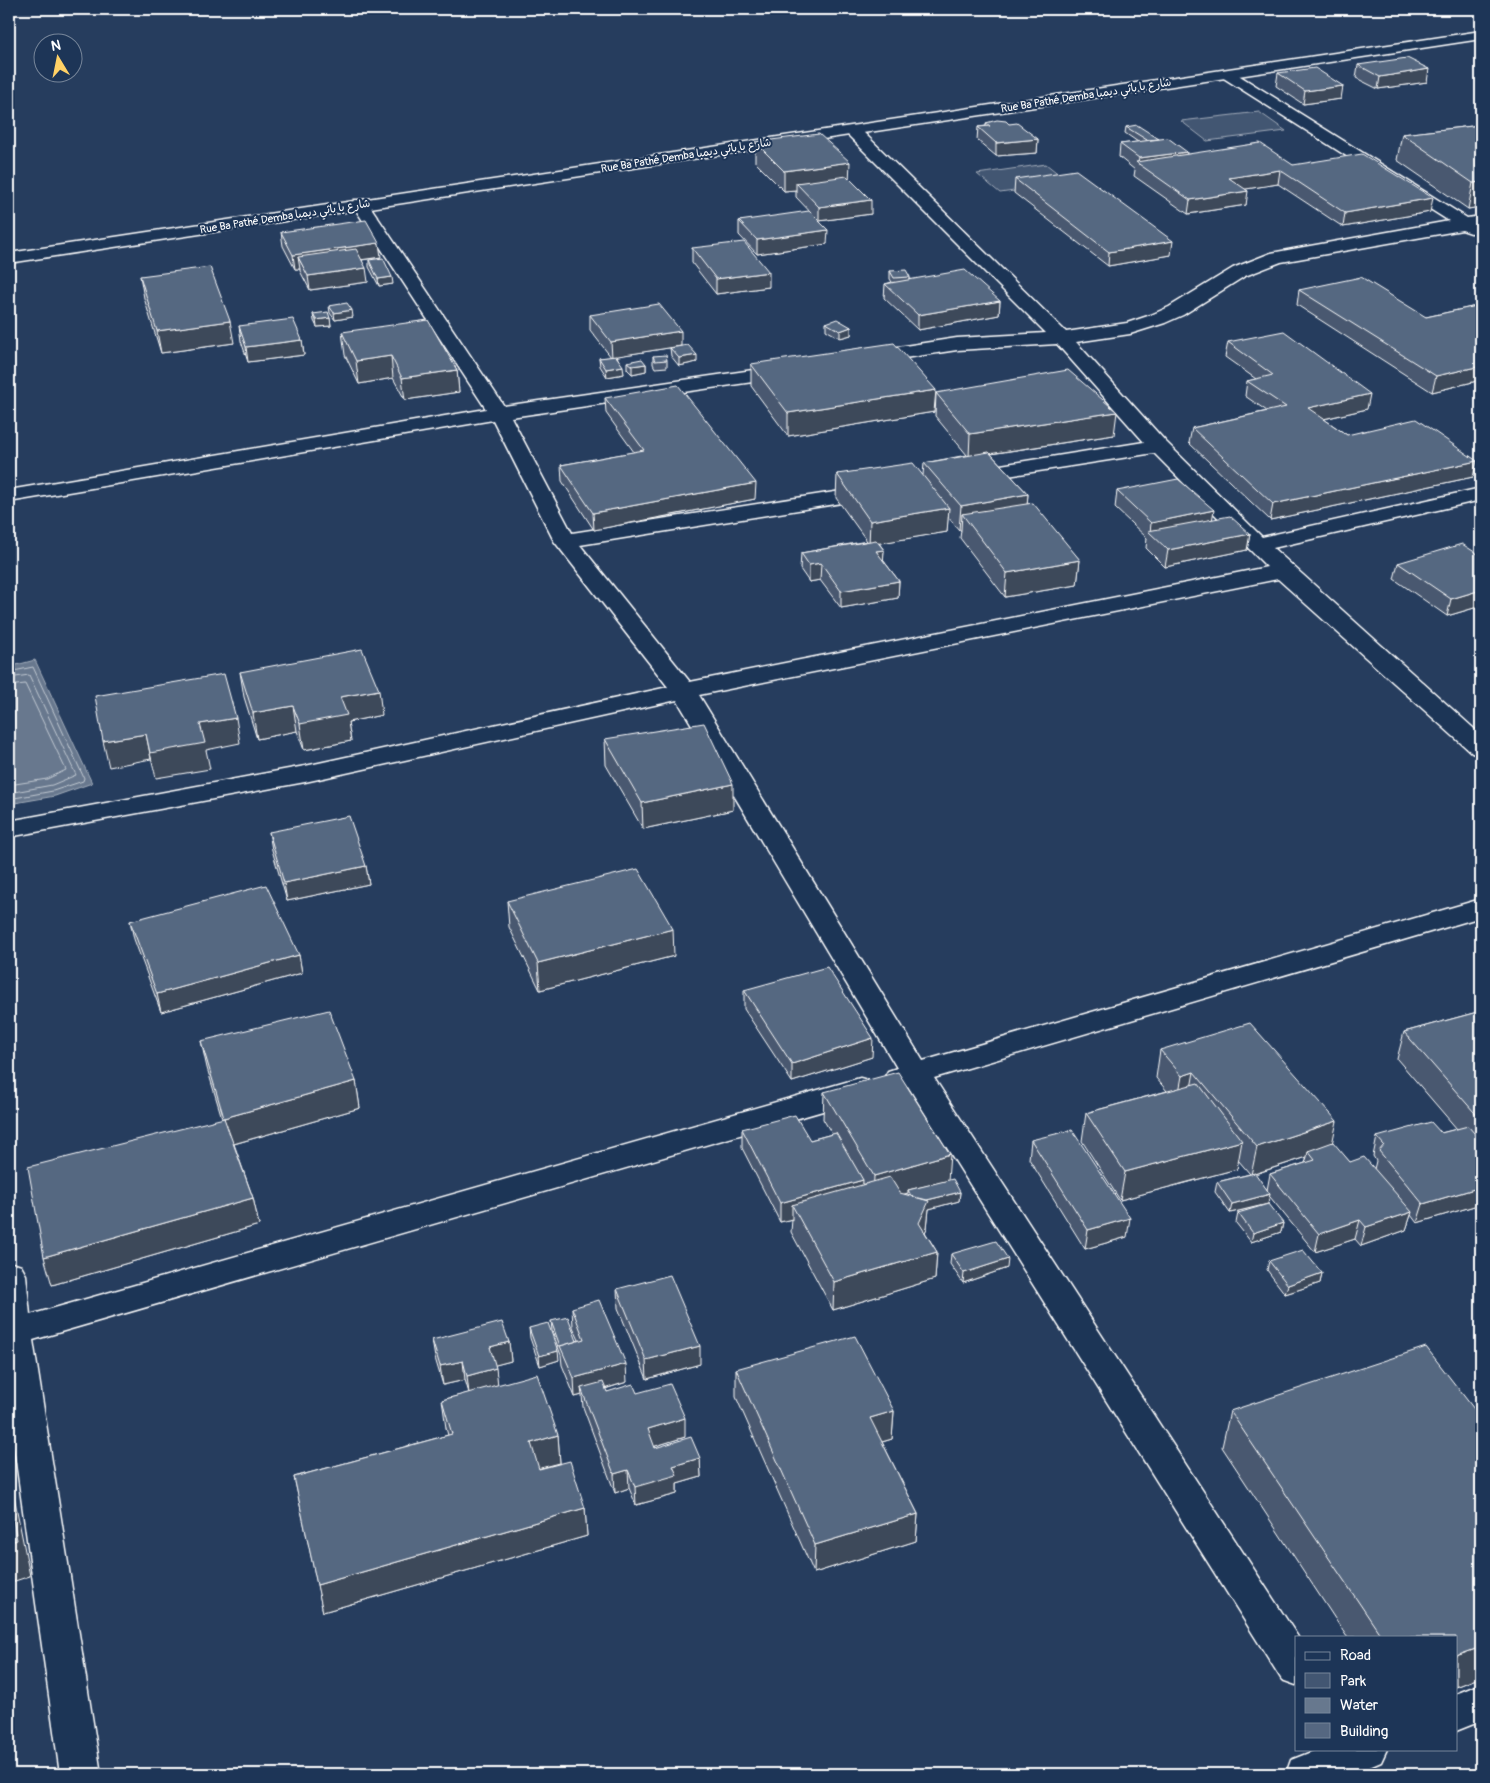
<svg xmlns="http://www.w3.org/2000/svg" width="1490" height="1783" viewBox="0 0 1490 1783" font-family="Pangolin,'Playpen Sans Arabic',sans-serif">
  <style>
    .green { fill: #425672; stroke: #a0aab8 }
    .water { fill: #67788e; stroke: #a4aebb }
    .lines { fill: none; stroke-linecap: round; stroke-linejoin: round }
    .shore { stroke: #c2c9d2; stroke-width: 1 }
    .minor-casing { stroke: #fff; stroke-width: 3 }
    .tertiary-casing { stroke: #fff; stroke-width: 3 }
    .minor { fill: #1d3557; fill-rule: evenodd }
    .tertiary { fill: #1d3557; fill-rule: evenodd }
    .wall { fill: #49596f; stroke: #fff; fill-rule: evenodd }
    .shaded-wall { fill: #3c485a; stroke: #fff }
    .building { fill: #556781; stroke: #fff }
    .labels { text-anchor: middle; stroke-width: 4; stroke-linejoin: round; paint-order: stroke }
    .far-street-label { font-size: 11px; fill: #fff; stroke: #1d3557 }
  </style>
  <rect width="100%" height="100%" fill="#263d5e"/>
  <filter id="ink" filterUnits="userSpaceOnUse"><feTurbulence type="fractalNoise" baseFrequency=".02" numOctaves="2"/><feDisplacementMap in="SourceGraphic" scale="10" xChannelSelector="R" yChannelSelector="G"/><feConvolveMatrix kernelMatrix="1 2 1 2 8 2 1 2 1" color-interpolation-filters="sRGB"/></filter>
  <g filter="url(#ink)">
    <g class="green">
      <polygon points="1259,112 1286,131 1207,141 1181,121"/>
      <polygon points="1046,164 1070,183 1000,193 977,174"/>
    </g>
    <polygon class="water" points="35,660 92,783 55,796 9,804 9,667"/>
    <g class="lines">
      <g class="shore">
        <polyline points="9,672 33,667 84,778 83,781 53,791 9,799"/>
        <polyline points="9,678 29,675 76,775 52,785 9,793"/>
        <polyline points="9,686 25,684 66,770 47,779 9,785"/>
      </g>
      <g class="minor-casing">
        <g id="minor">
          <polygon points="1227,70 1232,71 1467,218 1481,216 1481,226 1479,227 1477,232 1471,233 1462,230 1281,262 1245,276 1183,315 1165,323 1130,334 1076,342 1166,442 1262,537 1481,488 1481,500 1273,548 1481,735 1481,756 1472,753 1278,579 699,695 923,1061 1481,899 1481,917 934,1078 1298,1637 1296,1637 1296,1685 1282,1680 908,1086 899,1089 888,1085 884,1078 888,1071 897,1068 677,700 305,782 9,837 9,821 305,766 668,687 554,541 493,420 9,502 9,490 486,409 352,204 354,200 366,200 504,406 788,365 795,367 798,371 795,375 788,377 511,417 572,533 873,486 881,487 884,492 881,497 873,498 580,545 690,682 1267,567 1154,453 969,482 962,480 958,476 962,472 969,470 1144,442 1057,344 957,350 865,364 858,362 855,358 858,354 865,352 957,338 1046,333 846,133 844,130 846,127 858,127 1066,332 1127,323 1151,315 1169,307 1233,268 1271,253 1449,221 1222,77 1220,74 1222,71"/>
          <polygon points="860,1078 871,1081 875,1089 871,1097 33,1340 101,1774 60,1774 9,1411 9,1262 21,1266 26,1275 30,1315"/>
          <polygon points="1481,1684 1481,1721 1456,1731 1456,1694"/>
          <polygon points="1319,1749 1387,1749 1381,1762 1353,1774 1286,1774 1291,1760"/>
        </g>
      </g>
      <g class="tertiary-casing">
        <polygon id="tertiary" points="1481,31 1481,39 9,263 9,253"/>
      </g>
      <use href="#minor" class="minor"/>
      <use href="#tertiary" class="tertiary"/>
    </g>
    <g class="wall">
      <polygon points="1358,65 1427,82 1378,89 1356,78"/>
      <polygon points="1278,73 1341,99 1303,104 1276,86"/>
      <polygon points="986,123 1009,124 1038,139 1037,153 996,156 977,140 978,127 986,126"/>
      <polygon points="1481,125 1481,207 1468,209 1397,160 1402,134"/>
      <polygon points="1126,127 1159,139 1186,154 1293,165 1430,212 1343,227 1278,184 1245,189 1246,205 1188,214 1134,176 1135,170 1119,157 1120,144 1138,142 1125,133"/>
      <polygon points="755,142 849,178 871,214 819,221 827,244 757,254 739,235 739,221 816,218 796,197 796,190 784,191 755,162"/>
      <polygon points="1015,179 1171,255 1108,266 1014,193"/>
      <polygon points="281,232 381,257 362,260 368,282 310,290 300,271 300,269 295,269 283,246"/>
      <polygon points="692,248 769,287 716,294 692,263"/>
      <polygon points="369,260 393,284 379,286 369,267"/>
      <polygon points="890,271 910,277 910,279 1000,301 999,315 918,330 884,298 885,284 892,282 890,279"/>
      <polygon points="140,276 234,343 161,353 144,298"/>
      <polygon points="1299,290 1426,317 1481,305 1481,380 1432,392 1297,305"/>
      <polygon points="329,306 353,317 335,320 330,313"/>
      <polygon points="313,314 330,318 331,326 317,327 314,321"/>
      <polygon points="590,315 681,346 617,356 624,374 607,377 600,366 599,358 611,357 590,330"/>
      <polygon points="826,323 851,327 851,335 840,338 826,330"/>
      <polygon points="239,326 302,340 304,355 248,362 241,341"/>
      <polygon points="342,332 457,370 459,392 405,400 393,378 359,384 345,355"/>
      <polygon points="1228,342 1367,409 1324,419 1347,435 1473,477 1270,520 1189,443 1192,428 1267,411 1245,396 1247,381 1256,379 1225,357"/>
      <polygon points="670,348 697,362 679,366 671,356"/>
      <polygon points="653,356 667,360 667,367 655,368 653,364"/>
      <polygon points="627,362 646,364 646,371 632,374 627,369"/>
      <polygon points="751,364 934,412 788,436 751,386"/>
      <polygon points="936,393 1114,435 991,454 1028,494 1027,504 1080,560 1077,585 1005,597 960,538 961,530 959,530 948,517 947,532 879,543 884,550 883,560 899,581 898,598 841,608 820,580 809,582 800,569 801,553 867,541 836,498 837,474 923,475 924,463 967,455 935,416"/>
      <polygon points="605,398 755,499 594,530 562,481 561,465 634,452 606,413"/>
      <polygon points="1117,491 1212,519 1250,534 1247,550 1165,567 1146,548 1147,538 1115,508"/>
      <polygon points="1481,556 1481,606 1447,616 1394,579 1398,563"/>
      <polygon points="240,672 382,715 348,722 351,741 304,750 297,731 257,739 244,697"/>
      <polygon points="605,739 733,810 643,829 606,765"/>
      <polygon points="269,832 366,866 369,884 287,901 272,850"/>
      <polygon points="507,901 674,956 540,990 509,927"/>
      <polygon points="130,921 299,955 302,973 161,1012 134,939"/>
      <polygon points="744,990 872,1057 792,1082 744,1009"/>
      <path d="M1481 1011V1204L1417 1223 1411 1215 1406 1230 1361 1246 1355 1239 1315 1252 1270 1197 1268 1204 1230 1213 1215 1192 1217 1182 1250 1174 1238 1160 1237 1169 1120 1200 1082 1141 1086 1113 1167 1091 1156 1078 1160 1050 1332 1143 1350 1162 1374 1169 1376 1161 1373 1156 1377 1137 1441 1133 1457 1129 1397 1059 1404 1032ZM1307 1157 1305 1163 1270 1174 1267 1190 1255 1174Z"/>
      <polygon points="201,1041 356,1081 360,1108 234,1144 253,1198 259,1225 52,1285 222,1118 207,1068"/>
      <polygon points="824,1092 948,1180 960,1192 959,1201 929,1209 927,1228 925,1232 937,1252 935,1279 833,1310 791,1232 792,1219 780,1222 742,1148 742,1129 810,1140 832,1134 823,1119"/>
      <polygon points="1031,1140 1127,1237 1085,1249 1029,1159"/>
      <polygon points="1238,1213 1283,1223 1281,1232 1251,1242 1236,1223"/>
      <polygon points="951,1254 1007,1268 963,1283 950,1264"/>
      <polygon points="1269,1261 1322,1273 1320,1283 1285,1294 1267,1270"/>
      <polygon points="617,1289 700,1364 647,1379 618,1308"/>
      <polygon points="572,1308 627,1382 605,1389 607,1392 637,1393 685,1437 655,1446 655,1448 700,1458 701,1477 677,1484 677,1494 636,1505 629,1488 615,1493 583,1407 582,1395 575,1397 562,1365 561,1355 552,1331 551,1321 577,1341 579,1340 573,1327"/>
      <polygon points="529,1328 559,1360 540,1366 530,1338"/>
      <polygon points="432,1340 509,1342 511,1361 495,1365 498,1385 558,1435 560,1463 539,1469 585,1508 587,1536 323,1612 294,1477 448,1435 446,1428 442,1400 469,1393 465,1380 443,1385 435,1358"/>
      <polygon points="736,1369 894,1411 892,1439 882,1442 918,1514 916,1541 814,1573 736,1397"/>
      <polygon points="1230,1411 1481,1418 1481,1677 1456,1687 1456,1637 1347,1637 1222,1447"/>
    </g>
    <g class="shaded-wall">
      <polygon points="1429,69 1427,82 1378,89 1380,77"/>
      <polygon points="1343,86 1341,99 1303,104 1305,91"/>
      <polygon points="1038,139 1037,153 996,156 996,143"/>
      <polygon points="1187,152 1185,165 1138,164 1139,158"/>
      <polygon points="850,162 849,182 796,183 796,190 784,191 784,171"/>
      <polygon points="1280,170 1278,184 1227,192 1229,178"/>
      <polygon points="1481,182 1481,207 1468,209 1473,183"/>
      <polygon points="1248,191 1246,205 1188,214 1190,200"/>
      <polygon points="1433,198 1430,212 1343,227 1345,213"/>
      <polygon points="871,200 871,214 819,221 819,207"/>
      <polygon points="828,230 827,244 757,254 757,240"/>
      <polygon points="1173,241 1171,255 1108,266 1109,252"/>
      <polygon points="379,243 381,257 304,268 298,257 300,269 295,269 293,255"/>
      <polygon points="366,268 368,282 310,290 308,276"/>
      <polygon points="769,272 769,287 716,294 716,279"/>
      <polygon points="392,277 393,284 379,286 378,279"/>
      <polygon points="1000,301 999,315 918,330 918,315"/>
      <polygon points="352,310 353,317 335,320 334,313"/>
      <polygon points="330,318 331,326 317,327 316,320"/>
      <polygon points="230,321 234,343 161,353 157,331"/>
      <polygon points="851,327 851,335 840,338 840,331"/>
      <polygon points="681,331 681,346 612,357 611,342"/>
      <polygon points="302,340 304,355 248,362 246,347"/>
      <polygon points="697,355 697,362 679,366 679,358"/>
      <polygon points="391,356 393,378 359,384 356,361"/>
      <polygon points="646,364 646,371 632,374 632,366"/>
      <polygon points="623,366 624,374 607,377 606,369"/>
      <polygon points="1481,366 1481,380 1432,392 1436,376"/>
      <polygon points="457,370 459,392 405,400 402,378"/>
      <polygon points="936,390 934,412 788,436 788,413"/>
      <polygon points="1370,394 1367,409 1306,423 1308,408"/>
      <polygon points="1117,412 1114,435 969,457 970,434"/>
      <polygon points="1477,461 1473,477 1270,520 1273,504"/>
      <polygon points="756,483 755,499 594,530 593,513"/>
      <polygon points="1028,494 1026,518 962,514 961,530 959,530 961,506"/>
      <polygon points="949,508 947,532 869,545 870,521"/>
      <polygon points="1214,510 1211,527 1150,533 1151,523"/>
      <polygon points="1250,534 1247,550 1165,567 1168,550"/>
      <polygon points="884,550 883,566 876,551"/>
      <polygon points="1080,560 1077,585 1005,597 1007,573"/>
      <polygon points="821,563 820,580 809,582 809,565"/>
      <polygon points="899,581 898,598 841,608 841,591"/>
      <polygon points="1481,590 1481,606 1447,616 1451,599"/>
      <polygon points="379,690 382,715 348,722 351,741 304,750 300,724 340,697"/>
      <polygon points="293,706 297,731 257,739 253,713"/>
      <polygon points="236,718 240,743 206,750 210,769 156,778 150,753 200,724"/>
      <polygon points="146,734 151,759 109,767 103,741"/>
      <polygon points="733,784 733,810 643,829 642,803"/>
      <polygon points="366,866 369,884 287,901 284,883"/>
      <polygon points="673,929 674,956 540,990 538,963"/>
      <polygon points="299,955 302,973 161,1012 157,994"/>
      <polygon points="873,1038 872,1057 792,1082 792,1064"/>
      <polygon points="1194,1072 1189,1099 1177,1103 1182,1076"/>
      <polygon points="356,1081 360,1108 230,1145 224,1118"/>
      <polygon points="1337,1121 1331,1149 1308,1151 1307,1157 1251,1175 1257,1147"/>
      <polygon points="1242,1141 1237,1169 1120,1200 1125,1172"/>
      <polygon points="950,1154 948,1181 908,1190 908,1193 873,1203 874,1176"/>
      <polygon points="863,1180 862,1199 792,1205 792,1219 780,1222 780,1203"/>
      <polygon points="1481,1187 1481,1204 1417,1223 1423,1204"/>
      <polygon points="960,1192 959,1201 929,1209 927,1228 917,1250 915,1203"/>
      <polygon points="1270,1194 1268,1204 1230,1213 1232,1204"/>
      <polygon points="253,1198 259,1225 52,1285 44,1257"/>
      <polygon points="1412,1212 1406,1230 1361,1246 1366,1227"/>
      <polygon points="1130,1218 1127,1237 1085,1249 1088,1230"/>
      <polygon points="1360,1220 1355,1239 1315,1252 1319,1234"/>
      <polygon points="1283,1223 1281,1232 1251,1242 1253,1233"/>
      <polygon points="937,1252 935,1279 833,1310 834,1282"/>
      <polygon points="1008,1259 1007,1268 963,1283 964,1273"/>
      <polygon points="1322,1273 1320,1283 1285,1294 1288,1285"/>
      <polygon points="509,1342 511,1361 492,1366 490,1347"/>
      <polygon points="700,1346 700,1364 647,1379 646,1360"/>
      <polygon points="558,1351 559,1360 540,1366 539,1356"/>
      <polygon points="463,1361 465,1380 443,1385 440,1366"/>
      <polygon points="626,1364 627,1382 584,1395 581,1388 582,1395 575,1397 574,1378"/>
      <polygon points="496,1368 498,1387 469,1394 467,1376"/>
      <polygon points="894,1411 892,1439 868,1446 870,1418"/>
      <polygon points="685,1418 685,1437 649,1448 648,1429"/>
      <polygon points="558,1435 560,1463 533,1470 531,1443"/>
      <polygon points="700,1458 701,1477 677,1484 677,1494 636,1505 635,1487 673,1466"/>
      <polygon points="628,1470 629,1488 615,1493 614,1474"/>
      <polygon points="9,1476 11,1481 30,1576 9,1583"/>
      <polygon points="585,1508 587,1536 323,1612 317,1585"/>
      <polygon points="918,1514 916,1541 814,1573 815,1545"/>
      <polygon points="1481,1647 1481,1677 1456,1687 1456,1656"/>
    </g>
    <g class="building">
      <polygon points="1407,58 1429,69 1380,77 1358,65"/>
      <polygon points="1315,68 1343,86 1305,91 1278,73"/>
      <polygon points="997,120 1006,121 1009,124 1017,123 1038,139 996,143 978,127 990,126 986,123"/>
      <polygon points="1137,125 1159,139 1147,140 1126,127"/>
      <polygon points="1481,125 1481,182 1473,183 1402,134"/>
      <polygon points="819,134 850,162 784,171 755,142"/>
      <polygon points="1168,138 1187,152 1139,158 1120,144"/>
      <polygon points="1260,143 1293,165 1362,154 1433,198 1345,213 1280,170 1229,178 1248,191 1190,200 1136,162"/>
      <polygon points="1076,170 1173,241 1109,252 1015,179"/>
      <polygon points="847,176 871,200 819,207 796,183"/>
      <polygon points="809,211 828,230 757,240 739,221"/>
      <polygon points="366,220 379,243 293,255 281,232"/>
      <polygon points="744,242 769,272 716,279 692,248"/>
      <polygon points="356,249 366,268 308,276 298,257"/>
      <polygon points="383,258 392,277 378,279 369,260"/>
      <polygon points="210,267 230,321 157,331 140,276"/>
      <polygon points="906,270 910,277 894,278 890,271"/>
      <polygon points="965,270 1000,301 918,315 885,284"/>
      <polygon points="1361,277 1426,317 1481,305 1481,366 1436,376 1299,290"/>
      <polygon points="347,303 352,310 334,313 329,306"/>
      <polygon points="659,304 681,331 611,342 590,315"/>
      <polygon points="328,312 330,318 316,320 313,314"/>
      <polygon points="293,319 302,340 246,347 239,326"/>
      <polygon points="837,319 851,327 840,331 826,323"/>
      <polygon points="428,320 457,370 402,378 391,356 356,361 342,332"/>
      <polygon points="1284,331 1370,394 1308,408 1347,435 1416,419 1477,461 1273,504 1192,428 1286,407 1247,381 1273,375 1228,342"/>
      <polygon points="894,343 936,390 788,413 751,364"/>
      <polygon points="688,345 697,355 679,358 670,348"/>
      <polygon points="666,355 667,360 655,361 653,356"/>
      <polygon points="616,356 623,366 606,369 599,358"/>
      <polygon points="642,359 646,364 632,366 627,362"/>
      <polygon points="1068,370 1117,412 970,434 936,393"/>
      <polygon points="678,385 756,483 593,513 561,465 644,450 605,398"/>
      <polygon points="989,452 1028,494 961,506 924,463"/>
      <polygon points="913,463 949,508 870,521 837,474"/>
      <polygon points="1178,479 1214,510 1151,523 1117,491"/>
      <polygon points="1033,503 1080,560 1007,573 962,514"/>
      <polygon points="1230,516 1250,534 1168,550 1148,531"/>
      <polygon points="876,540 884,550 876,551 899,581 841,591 821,563 809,565 801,553"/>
      <polygon points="1462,544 1481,556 1481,590 1451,599 1398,563"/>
      <polygon points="362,649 379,690 340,697 347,715 300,724 293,706 253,713 240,672"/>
      <polygon points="224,674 236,718 200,724 205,743 150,753 146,734 103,741 95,696"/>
      <polygon points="704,723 733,784 642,803 605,739"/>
      <polygon points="349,816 366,866 284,883 269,832"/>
      <polygon points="638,869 673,929 538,963 507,901"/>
      <polygon points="266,885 299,955 157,994 130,921"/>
      <polygon points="827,967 873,1038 792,1064 744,990"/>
      <polygon points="329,1010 356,1081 224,1118 201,1041"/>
      <polygon points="1481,1011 1481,1120 1404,1032"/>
      <polygon points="1250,1023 1337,1121 1257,1147 1194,1072 1182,1076 1160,1050"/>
      <polygon points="898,1072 950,1154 874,1176 824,1092"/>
      <polygon points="1198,1083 1242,1141 1125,1172 1086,1113"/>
      <polygon points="795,1115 810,1140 836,1133 863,1180 780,1203 742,1129"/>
      <polygon points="224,1118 253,1198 44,1257 28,1167"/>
      <polygon points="1431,1122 1441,1133 1468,1126 1481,1141 1481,1187 1423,1204 1379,1151 1384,1145 1377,1137"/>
      <polygon points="1072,1130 1130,1218 1088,1230 1031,1140"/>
      <polygon points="1333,1142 1350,1162 1364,1157 1412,1212 1366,1227 1360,1220 1319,1234 1270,1174 1315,1160 1308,1151"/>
      <polygon points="1255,1173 1270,1194 1232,1204 1217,1182"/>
      <polygon points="890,1177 900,1193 929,1201 919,1223 937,1252 834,1282 792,1205"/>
      <polygon points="953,1179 960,1192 927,1200 911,1196 908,1190"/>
      <polygon points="1268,1204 1283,1223 1253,1233 1238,1213"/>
      <polygon points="996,1241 1008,1259 964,1273 951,1254"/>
      <polygon points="1303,1250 1322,1273 1288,1285 1269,1261"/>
      <polygon points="670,1275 700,1346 646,1360 617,1289"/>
      <polygon points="599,1300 626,1364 574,1378 560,1346 584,1339 572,1308"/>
      <polygon points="568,1317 577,1341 560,1346 551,1321"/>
      <polygon points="502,1322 509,1342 490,1347 496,1368 467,1376 463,1361 440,1366 432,1340"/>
      <polygon points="548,1323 558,1351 539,1356 529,1328"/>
      <polygon points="855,1336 894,1411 870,1418 918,1514 815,1545 736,1369"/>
      <polygon points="1426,1347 1481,1418 1481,1647 1456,1656 1456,1637 1382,1637 1230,1411"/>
      <polygon points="537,1374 558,1435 531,1443 539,1469 570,1461 585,1508 317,1585 294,1477 452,1434 442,1400"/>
      <polygon points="603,1382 607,1392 633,1384 637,1393 670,1384 685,1418 648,1429 655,1448 691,1437 700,1458 673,1466 677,1475 635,1487 628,1470 614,1474 581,1388"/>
      <polygon points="9,1498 17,1540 9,1543"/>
    </g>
  </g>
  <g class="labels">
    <g class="far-street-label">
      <text transform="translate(1086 95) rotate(-9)" y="4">Rue Ba Pathé Demba شارع با باثي ديمبا</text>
      <text transform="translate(686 155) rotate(-9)" y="4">Rue Ba Pathé Demba شارع با باثي ديمبا</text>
      <text transform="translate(285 216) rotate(-9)" y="4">Rue Ba Pathé Demba شارع با باثي ديمبا</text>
    </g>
  </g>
  <rect width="1490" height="1783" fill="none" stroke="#1d3557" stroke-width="30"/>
  <rect x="15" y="15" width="1460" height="1753" fill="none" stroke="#fff" stroke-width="2" filter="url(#ink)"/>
  <rect x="1295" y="1636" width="162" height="115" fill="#1d3557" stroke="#77869a"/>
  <rect x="1305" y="1652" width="25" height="8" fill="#1d3557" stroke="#77869a"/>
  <text x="1340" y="1660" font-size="15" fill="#ffffff">Road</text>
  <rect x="1305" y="1673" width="25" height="15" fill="#425672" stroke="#77869a"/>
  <text x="1340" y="1686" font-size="15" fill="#ffffff">Park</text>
  <rect x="1305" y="1698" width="25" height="15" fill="#67788e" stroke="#77869a"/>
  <text x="1340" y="1710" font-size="15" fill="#ffffff">Water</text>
  <rect x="1305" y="1723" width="25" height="15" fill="#556781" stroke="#77869a"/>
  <text x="1340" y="1736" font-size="15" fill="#ffffff">Building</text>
  <g transform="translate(58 58) rotate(350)"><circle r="24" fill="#1d3557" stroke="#77869a"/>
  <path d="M0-4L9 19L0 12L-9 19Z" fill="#ffd166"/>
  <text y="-8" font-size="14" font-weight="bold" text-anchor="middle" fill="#ffffff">N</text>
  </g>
</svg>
